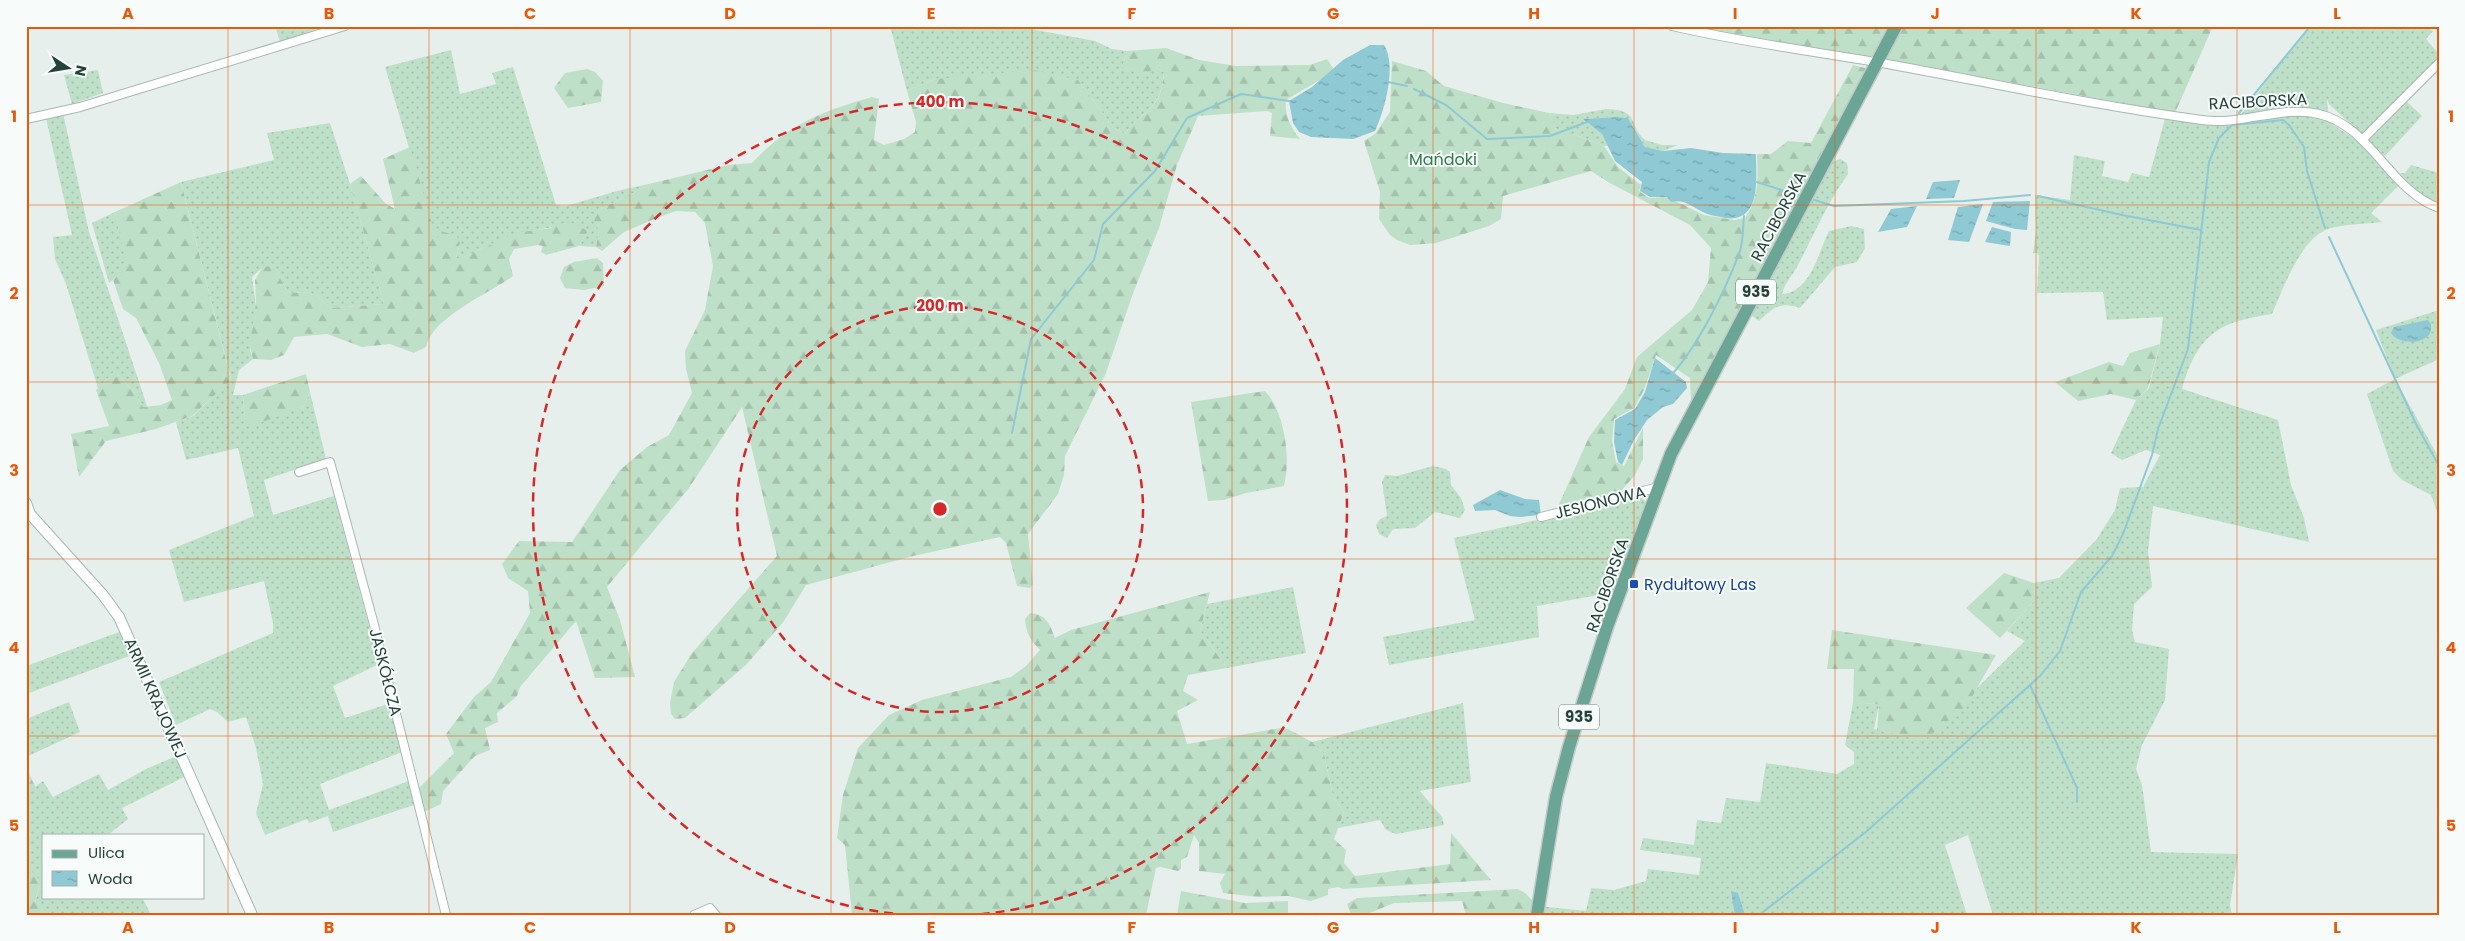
<svg xmlns="http://www.w3.org/2000/svg" width="2465" height="941" viewBox="0 0 2465 941" font-family="Poppins,sans-serif">
  <style>
    .grass { fill: url(#grass-dots) }
    .forest { fill: url(#forest-firs) }
    .water { fill: url(#water-ripples) }
    .lines { fill: none; stroke-linecap: round; stroke-linejoin: round }
    .stream { stroke: #8ec9d4; stroke-width: 2 }
    .minor-casing { stroke: #a8b8b2; stroke-width: 10 }
    .tertiary-casing { stroke: #a8b8b2; stroke-width: 12 }
    .primary-casing { stroke: #c2cac8; stroke-width: 15 }
    .minor { stroke: #fff; stroke-width: 8 }
    .tertiary { stroke: #fff; stroke-width: 10 }
    .primary { stroke: #6aa596; stroke-width: 12 }
    .grid { fill: none; stroke: #e8590c; stroke-width: 1; stroke-opacity: 0.55 }
    .ring { fill: none; stroke: #d62828; stroke-width: 2.5; stroke-dasharray: 9 6 }
    .transit-dot { fill: #1a4fb4; stroke: #f7fbf9; stroke-width: 2 }
    .labels { text-anchor: middle; stroke-width: 4; stroke-linejoin: round; paint-order: stroke }
    .shield { fill: #f7fbf9; stroke: #637a73; stroke-width: 1 }
    .shield-label { font-size: 15px; font-weight: bold; fill: #24423a }
    .street-label { font-size: 16px; fill: #24423a; stroke: #f7fbf9 }
    .park-label { font-size: 16px; fill: #2d7a4b; stroke: #f7fbf9 }
    .transit-label { font-size: 16px; fill: #164399; stroke: #f7fbf9; text-anchor: start }
    .centre { fill: #d62828; stroke: #f7fbf9; stroke-width: 2.5 }
    .ring-label { font-size: 15px; text-anchor: middle; font-weight: bold; fill: #d62828; stroke: #f7fbf9; stroke-width: 4; stroke-linejoin: round; paint-order: stroke }
    .neatline { fill: none; stroke: #e8590c; stroke-width: 2 }
    .grid-label { font-size: 16px; text-anchor: middle; font-weight: bold; fill: #e8590c }
  </style>
  <defs>
    <pattern id="grass-dots" width="8" height="8" patternUnits="userSpaceOnUse" patternTransform="scale(1.25)"><rect width="8" height="8" fill="#bfe0c8"/><path d="M2 2h.1M6 6h.1" fill="none" stroke="#a4c1ad" stroke-width="1.8" stroke-linecap="round"/></pattern>
    <pattern id="forest-firs" width="22" height="20" patternUnits="userSpaceOnUse" patternTransform="scale(1.25)"><rect width="22" height="20" fill="#bfe0c8"/><path d="M5 1l3.5 6h-7zM16 11l3.5 6h-7z" fill="#a4c1ad"/></pattern>
    <pattern id="water-ripples" width="26" height="14" patternUnits="userSpaceOnUse" patternTransform="scale(1.25)"><rect width="26" height="14" fill="#8ec9d4"/><path d="M2 4q2-2 4 0t4 0M15 11q2-2 4 0t4 0" fill="none" stroke="#74a5ad"/></pattern>
  </defs>
  <rect width="100%" height="100%" fill="#e6efeb"/>
  <g class="grass">
    <polygon points="275,26 313,26 314,30 280,42"/>
    <path d="M890 26H1015L1095 41 1112 49 1127 51 1122 68H1156L1164 72C1163 79 1162 88 1159 95 1152 111 1134 120 1125 134L1113 127 1078 80 935 79 907 91Z"/>
    <polygon points="2309,26 2311,28 2311,26 2427,26 2433,31 2426,39 2439,54 2439,63 2405,100 2422,116 2385,156 2329,104 2327,99 2328,113 2305,110 2240,116"/>
    <path d="M451 50 460 94 496 84 492 73 513 67 556 205 566 206 617 191 653 183 599 210V231L596 247 579 246 588 231C555 216 492 243 462 258H456L460 243 436 239 385 67Z"/>
    <polygon points="98,70 103,93 72,104 64,75"/>
    <path d="M1606 109C1641 110 1627 124 1645 140L1662 145H1678L1663 151 1645 147 1628 118 1617 117 1583 119 1602 134 1608 146H1604L1573 134 1556 130 1549 113 1573 115Z"/>
    <polygon points="63,113 89,232 147,406 143,407 135,393 115,371 98,388 66,284 55,259 53,237 72,235 46,118"/>
    <path d="M2317 114 2362 144 2399 185 2371 213 2382 222C2365 224 2344 224 2328 229 2301 238 2283 289 2272 314 2218 322 2198 334 2182 389L2278 420 2291 485 2304 518 2309 542 2153 506 2148 551 2152 587 2134 604 2132 630 2135 642 2169 649 2165 700 2142 745 2136 769 2142 785 2151 852 2238 854 2230 905 2232 915H1993L1968 835 1945 845 1967 915H1537L1539 906 1586 911 1591 888 1614 890 1646 881 1648 869 1699 875 1701 858 1640 850 1643 838 1694 845 1697 820 1721 823 1726 798 1760 802 1766 763 1837 774 1854 764V752L1845 745 1853 703 1879 704 1874 729 1924 740 2025 641 2007 631 2035 600 2034 583 2059 578 2097 539 2115 510 2120 488 2143 487 2160 455 2146 450 2122 460 2111 453 2136 400 2149 388 2160 344 2163 317 2107 320 2103 292 2037 293 2039 256 2037 253H2033L2036 232 2035 195 2070 200 2074 155 2105 161 2102 176 2128 182 2132 173 2149 177 2166 115 2213 122Z"/>
    <polygon points="330,123 350,184 384,304 330,308 316,295 307,292 288,293 277,272 262,268 252,277 256,307 250,350 253,359 239,370 233,395 243,395 245,425 304,406 310,392 326,459 264,480 273,515 334,496 379,664 333,686 345,718 391,703 402,752 320,784 329,810 409,781 417,804 333,832 328,816 309,823 307,819 265,835 256,813 263,784 256,748 246,717 228,722 217,712 210,709 176,725 159,682 273,633 273,623 264,581 184,602 169,550 254,516 238,448 186,460 176,422 193,416 231,379 181,182 274,160 267,133"/>
    <path d="M1840 159 1847 163 1848 174C1827 203 1814 235 1797 267 1791 277 1785 283 1782 294 1811 292 1818 253 1829 231L1851 226 1864 229 1865 248 1857 262 1835 267 1800 308C1780 301 1773 308 1759 321L1746 312 1822 166Z"/>
    <polygon points="2411,165 2439,173 2439,203 2419,194 2400,173 2405,173"/>
    <polygon points="115,212 128,268 109,283 92,223"/>
    <polygon points="2439,310 2439,359 2395,379 2439,458 2439,517 2431,495 2402,480 2393,471 2367,394 2395,379 2376,330"/>
    <polygon points="1433,466 1446,469 1450,472 1451,485 1461,498 1465,510 1460,518 1435,512 1415,528 1393,529 1387,538 1379,534 1376,525 1380,519 1387,516 1382,482 1385,475 1397,476"/>
    <polygon points="1643,497 1647,506 1616,592 1537,606 1539,637 1389,665 1383,637 1475,620 1454,538"/>
    <polygon points="1293,587 1306,653 1227,668 1200,631 1207,604"/>
    <polygon points="122,631 132,655 26,694 26,666"/>
    <polygon points="69,702 80,732 26,757 26,719"/>
    <polygon points="1463,703 1471,782 1420,791 1442,817 1444,825 1396,834 1386,830 1380,820 1338,828 1344,812 1333,796 1324,754 1312,742"/>
    <polygon points="179,755 186,776 122,808 128,819 108,835 44,835 44,897 142,897 151,915 47,915 35,903 39,887 26,871 26,794 43,781 53,797 99,774 108,790 146,769"/>
  </g>
  <g class="forest">
    <polygon points="1680,26 1893,26 1875,59"/>
    <polygon points="1902,26 2213,26 2175,113 1885,59"/>
    <path d="M1166 48 1199 60 1236 66 1310 65 1327 59 1335 71 1286 100C1284 114 1291 128 1300 139L1270 136 1272 113 1267 111 1198 116 1177 165 1159 228 1132 296 1106 373 1065 456 1064 475 1058 494 1028 534 1033 584 1030 588 1017 586 1006 543 1000 537 913 556 806 585 784 621 747 664 685 718 675 719 671 714 670 703 674 682 692 653 777 556 742 407 689 488 607 587 620 620 635 677 595 678 576 621 520 687 517 696 497 713 498 722 485 728 490 750 475 756 443 791 441 804 422 813 416 791 454 753 446 734 474 697 491 682 530 613 528 591 508 578 502 564 519 541 572 542 620 470 647 447 669 435 692 393 686 369 685 351 705 310 713 266 705 223 695 212 676 211 652 220 624 232 602 251 596 247 599 231 594 221 599 210 653 183 728 165 752 163C788 124 823 111 872 97L879 99 874 140 884 145 904 139 915 132 916 122 907 91 935 79 1033 70 1078 80 1113 127 1125 134C1134 120 1152 111 1159 96 1162 89 1163 80 1164 72L1156 68 1144 75 1122 68 1127 51Z"/>
    <path d="M1392 61 1426 71 1444 86 1503 103 1549 113 1556 130 1573 134 1604 146 1618 167 1641 185 1639 191 1649 198 1667 197 1704 215 1734 220 1745 218C1759 198 1758 178 1757 154H1771L1788 141 1811 143 1853 65 1865 68 1867 73 1691 401 1690 378 1656 355 1644 390 1634 408 1614 419 1612 442 1616 462 1624 466 1643 428V459L1635 475 1621 491 1556 511 1589 437 1625 389 1637 357 1692 310 1708 282 1711 248 1690 225 1608 182 1591 171 1503 196 1501 219 1489 226 1436 243 1410 245 1397 240 1390 235 1379 219 1380 192 1364 141 1375 134 1390 112Z"/>
    <polygon points="587,69 595,72 603,81 601,102 568,108 554,88 565,73"/>
    <path d="M410 147 436 238 444 232 457 236 460 243 456 258H462L516 233 550 228 569 221 588 231 579 246 546 255 541 252 543 246 538 245 514 249 509 259 513 276C490 293 432 317 426 347L414 353 390 344 362 347 327 334 294 337 284 355 271 360 253 359 250 347 256 303 255 280 262 268 268 266 277 272 288 293 307 292 316 295 330 308 384 304 350 184 361 176 386 204 395 209 383 159Z"/>
    <polygon points="181,182 231,380 192,416 156,429 106,441 79,477 71,434 109,426 96,390 115,371 135,393 143,407 161,405 172,400 159,363 136,318 123,309 113,280 127,268 115,212"/>
    <polygon points="597,258 603,263 604,286 584,290 565,288 560,278 564,267 574,262"/>
    <polygon points="2160,344 2148,388 2136,400 2111,394 2078,401 2055,382 2109,362 2123,366 2130,353"/>
    <polygon points="306,374 310,392 304,406 260,423 245,426 243,395"/>
    <path d="M1265 391C1285 412 1291 459 1284 486L1246 493 1224 500 1208 501 1191 402Z"/>
    <polygon points="2004,573 2034,583 2035,600 2000,638 1966,608"/>
    <path d="M1210 592 1200 631 1227 668 1188 675 1183 691 1198 700 1177 711 1187 744 1281 728 1288 729 1312 742 1324 754 1333 796 1344 812 1334 839 1346 850 1344 863 1355 876 1450 864 1451 833 1491 880 1343 889 1338 887 1328 889V895L1311 901 1288 896 1258 897 1223 893 1220 883 1225 874 1199 871V843L1194 835 1187 857 1181 860V869L1178 871 1160 867 1156 868 1146 915H852L845 845 837 838 843 795 858 748 889 715 922 700 1011 677 1026 666 1040 650C1030 640 1026 633 1025 619L1030 613C1047 615 1049 623 1055 638L1071 630Z"/>
    <polygon points="1832,630 1996,655 1966,707 1924,740 1877,730 1879,704 1853,703 1854,669 1827,669"/>
    <polygon points="29,774 36,788 26,794 26,775"/>
    <polygon points="26,871 37,873 39,887 35,902 47,915 26,915"/>
    <polygon points="1518,889 1525,893 1534,902 1532,915 1466,915 1462,901 1394,903 1365,915 1351,915 1347,904 1357,898"/>
    <polygon points="1181,891 1245,903 1288,901 1288,915 1177,915"/>
  </g>
  <g class="water">
    <path d="M1370 45H1384C1397 65 1385 110 1375 131L1353 139 1311 137 1299 132 1293 123 1289 101 1312 87 1343 60Z"/>
    <path d="M1617 117 1628 118 1645 147 1663 151 1691 148 1723 153 1756 154C1756 178 1762 223 1725 218 1718 216 1710 216 1703 212 1692 207 1685 199 1671 202L1667 197H1650L1640 191 1642 182 1615 161 1602 134 1583 119Z"/>
    <polygon points="1960,180 1954,198 1926,199 1933,182"/>
    <polygon points="2030,201 2027,230 2015,229 1986,221 1993,202"/>
    <polygon points="1983,204 1969,242 1948,240 1958,207"/>
    <polygon points="1917,206 1907,227 1878,232 1891,209"/>
    <polygon points="1992,227 2011,232 2010,246 1985,242"/>
    <path d="M2428 320 2431 324C2431 328 2431 333 2428 336 2419 345 2397 343 2391 333L2394 327Z"/>
    <polygon points="1655,358 1686,382 1687,388 1673,404 1663,407 1647,420 1634,440 1622,465 1618,462 1614,442 1615,420 1635,409 1645,392"/>
    <polygon points="1500,490 1525,499 1539,500 1541,515 1520,517 1510,516 1495,510 1475,511 1473,505"/>
    <polygon points="1731,891 1738,893 1745,915 1735,915"/>
  </g>
  <g class="lines">
    <g class="stream">
      <polyline points="1388,82 1407,86"/>
      <polyline points="1414,89 1446,105 1487,139 1550,136 1587,122"/>
      <polyline points="2239,113 2308,29"/>
      <polyline points="1757,182 1800,196"/>
      <polyline points="2038,196 2122,215 2201,230"/>
      <polyline points="1811,199 1834,206 1964,201 2030,195"/>
      <polyline points="2329,237 2416,424 2439,466"/>
      <path d="M1674 372C1700 342 1726 289 1740 251 1743 241 1743 227 1744 216"/>
      <polyline points="1012,433 1031,339 1094,260 1103,224 1155,171 1187,118 1241,94 1289,101"/>
      <polyline points="2030,685 2077,788 2077,802"/>
      <polyline points="1759,915 1867,831 2040,676 2060,651 2081,592 2112,556 2123,534 2152,455 2158,429 2188,349 2209,162 2219,138 2232,125 2283,120 2289,125 2304,147 2307,171 2325,228"/>
    </g>
    <g class="minor-casing">
      <g id="minor">
        <path d="M1672 26C1745 43 1820 52 1893 65 1996 84 2098 106 2202 120 2240 126 2281 105 2319 114 2371 126 2390 191 2439 208"/>
        <polyline points="26,119 80,107 345,26"/>
        <polyline points="2362,140 2439,63"/>
        <polyline points="299,472 330,462 373,621 446,915"/>
        <polyline points="1541,517 1659,487"/>
        <polyline points="694,915 710,908 716,915"/>
      </g>
    </g>
    <g class="tertiary-casing">
      <polyline id="tertiary" points="26,503 30,514 103,595 119,617 252,915"/>
    </g>
    <g class="primary-casing">
      <polyline id="primary" points="1537,915 1556,797 1569,747 1607,627 1671,454 1896,26"/>
    </g>
    <use href="#minor" class="minor"/>
    <use href="#tertiary" class="tertiary"/>
    <use href="#primary" class="primary"/>
  </g>
  <path class="grid" d="M228 26V915M429 26V915M630 26V915M831 26V915M1032 26V915M1232 26V915M1433 26V915M1634 26V915M1835 26V915M2036 26V915M2237 26V915M26 205H2439M26 382H2439M26 559H2439M26 736H2439"/>
  <g class="ring">
    <circle cx="940" cy="509" r="203"/>
    <path d="M908 915A407 407 0 1 1 972 915"/>
  </g>
  <rect class="transit-dot" x="1629" y="579" width="10" height="10" rx="2.5"/>
  <g class="labels">
    <g class="shield">
      <rect x="1736" y="279.5" width="40" height="25" rx="4"/>
      <rect x="1559" y="704.5" width="40" height="25" rx="4"/>
    </g>
    <g class="shield-label">
      <text x="1756" y="297">935</text>
      <text x="1579" y="722">935</text>
    </g>
    <g class="street-label">
      <text transform="translate(2258 101) rotate(-3)" y="6">RACIBORSKA</text>
      <text transform="translate(1778 216) rotate(-62)" y="6">RACIBORSKA</text>
      <text transform="translate(1600 502) rotate(-14)" y="6">JESIONOWA</text>
      <text transform="translate(1607 585) rotate(-71)" y="6">RACIBORSKA</text>
      <text transform="translate(386 672) rotate(76)" y="6">JASKÓŁCZA</text>
      <text transform="translate(156 698) rotate(66)" y="6">ARMII KRAJOWEJ</text>
    </g>
    <g class="park-label">
      <text x="1443" y="165">Mańdoki</text>
    </g>
    <g class="transit-label">
      <text x="1644" y="590">Rydułtowy Las</text>
    </g>
  </g>
  <circle cx="940" cy="509" r="8" class="centre"/>
  <g class="ring-label">
    <text x="940" y="107">400 m</text>
    <text x="940" y="311">200 m</text>
  </g>
  <rect width="2465" height="941" fill="none" stroke="#f7fbf9" stroke-width="55"/>
  <rect x="42" y="834" width="162" height="65" fill="#f7fbf9" stroke="#a3b1ad"/>
  <rect x="52" y="850" width="25" height="8" fill="#6aa596" stroke="#a3b1ad"/>
  <text x="88" y="858" font-size="15" fill="#24423a">Ulica</text>
  <rect x="52" y="871" width="25" height="15" fill="url(#water-ripples)" stroke="#a3b1ad"/>
  <text x="88" y="884" font-size="15" fill="#24423a">Woda</text>
  <g transform="translate(68 68) rotate(102)" stroke="#f7fbf9" stroke-width="4" paint-order="stroke">
  <path d="M0-4L9 19L0 12L-9 19Z" fill="#24423a"/>
  <text y="-8" font-size="14" font-weight="bold" text-anchor="middle" fill="#24423a">N</text>
  </g>
  <rect x="28" y="28" width="2410" height="886" class="neatline"/>
  <g class="grid-label">
    <text x="128" y="19">A</text>
    <text x="329" y="19">B</text>
    <text x="530" y="19">C</text>
    <text x="730" y="19">D</text>
    <text x="931" y="19">E</text>
    <text x="1132" y="19">F</text>
    <text x="1333" y="19">G</text>
    <text x="1534" y="19">H</text>
    <text x="1735" y="19">I</text>
    <text x="1935" y="19">J</text>
    <text x="2136" y="19">K</text>
    <text x="2337" y="19">L</text>
    <text x="14" y="122">1</text>
    <text x="2451" y="122">1</text>
    <text x="14" y="299">2</text>
    <text x="2451" y="299">2</text>
    <text x="14" y="476">3</text>
    <text x="2451" y="476">3</text>
    <text x="14" y="653">4</text>
    <text x="2451" y="653">4</text>
    <text x="14" y="831">5</text>
    <text x="2451" y="831">5</text>
    <text x="128" y="933">A</text>
    <text x="329" y="933">B</text>
    <text x="530" y="933">C</text>
    <text x="730" y="933">D</text>
    <text x="931" y="933">E</text>
    <text x="1132" y="933">F</text>
    <text x="1333" y="933">G</text>
    <text x="1534" y="933">H</text>
    <text x="1735" y="933">I</text>
    <text x="1935" y="933">J</text>
    <text x="2136" y="933">K</text>
    <text x="2337" y="933">L</text>
  </g>
</svg>
